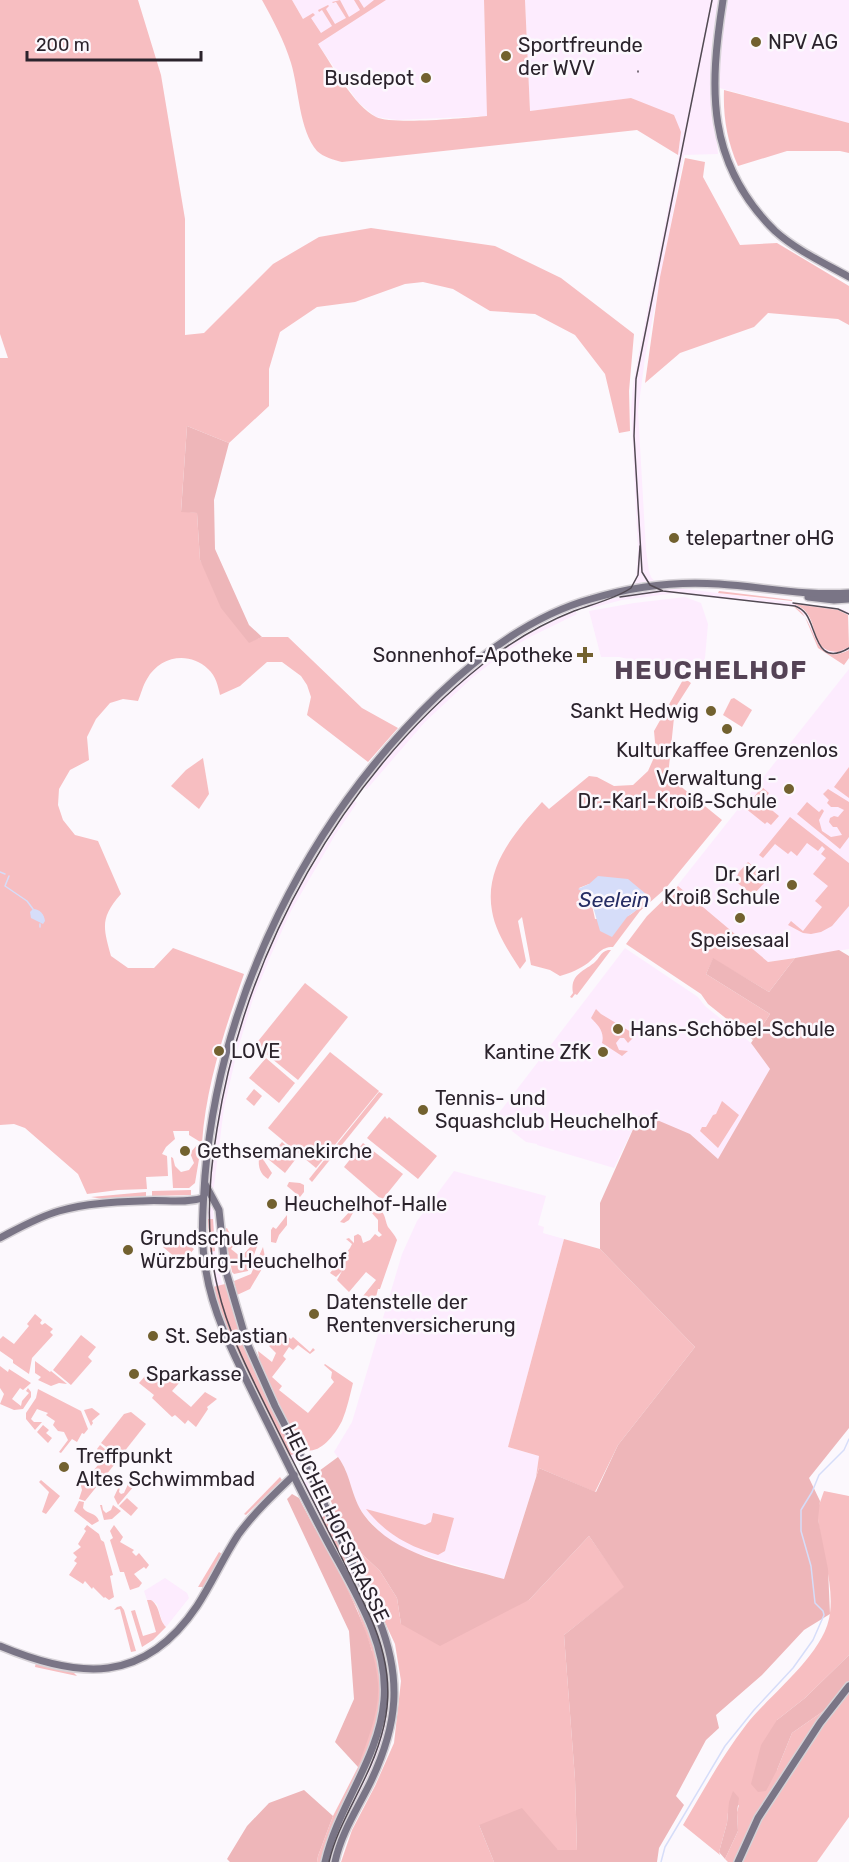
<svg xmlns="http://www.w3.org/2000/svg" width="849" height="1862" viewBox="0 0 849 1862" font-family="Rubik,sans-serif">
  <style>
    .built { fill: #fdecfe }
    .green { fill: #f7bec1; fill-rule: evenodd }
    .forest { fill: #eeb6b9 }
    .water { fill: #d6ddf9 }
    .lines { fill: none; stroke-linecap: round; stroke-linejoin: round }
    .stream { stroke: #d6ddf9; stroke-width: 1.5 }
    .secondary-casing { stroke: #d6d2d7; stroke-width: 10 }
    .secondary { stroke: #7a7586; stroke-width: 7 }
    .tram { stroke: #524a53; stroke-width: 1.5 }
    .poi-dot { fill: #72612f; stroke: #fcf8fd; stroke-width: 2 }
    .labels { text-anchor: middle; stroke-width: 5; stroke-linejoin: round; paint-order: stroke }
    .poi-label { font-size: 20px; fill: #2b232c; stroke: #fcf8fd; text-anchor: start }
    .street-label { font-size: 20px; fill: #2b232c; stroke: #fcf8fd }
    .water-label { font-size: 21px; font-style: italic; fill: #272e65; stroke: #fcf8fd }
    .district-label { font-size: 26px; font-weight: bold; letter-spacing: 1.5px; fill: #554356; stroke: #fcf8fd }
  </style>
  <rect width="100%" height="100%" fill="#fcf8fd"/>
  <g class="built">
    <polygon points="292,0 484,0 488,116 397,120 376,117 358,102 318,44"/>
    <polygon points="525,0 849,0 849,123 712,86 718,154 684,155 645,358 638,411 646,550 649,571 651,577 657,584 647,584 644,582 641,582 640,585 630,587 636,578 638,551 631,410 633,385 638,357 679,155 678,155 681,132 632,98 530,111"/>
    <polygon points="671,587 842,609 849,612 849,615 838,610 795,604 806,613 819,643 849,647 849,650 836,654 821,649 815,640 807,617 796,607 791,606 676,593 622,600 591,608 590,606 590,604 608,598 633,592 633,594"/>
    <polygon points="685,597 701,603 708,624 705,658 693,679 680,669 665,665 641,669 633,660 619,657 601,657 589,611 634,603"/>
    <polygon points="575,610 577,614 528,638 505,652 473,677 425,722 367,789 364,788 403,738 442,698 470,673 516,640"/>
    <polygon points="849,669 849,949 768,962 677,886"/>
    <polygon points="354,800 357,803 335,835 291,911 271,955 253,999 237,1052 224,1108 213,1194 209,1187 219,1107 232,1051 249,997 267,952 298,889"/>
    <polygon points="625,948 698,997 705,1006 751,1043 770,1069 718,1160 690,1134 639,1116 614,1168 537,1145 537,1144 526,1142 495,1118"/>
    <polygon points="454,1171 546,1196 538,1225 544,1227 543,1233 564,1239 508,1447 539,1456 536,1477 504,1579 409,1551 388,1540 365,1516 358,1506 344,1466 334,1452 352,1422 402,1254 417,1221"/>
    <polygon points="210,1207 213,1208 215,1251 222,1284 254,1371 294,1454 297,1461 294,1463 289,1456 215,1287 208,1219 208,1208"/>
    <polygon points="306,1480 374,1615 390,1661 391,1710 381,1750 333,1862 327,1862 329,1853 342,1821 376,1748 384,1723 387,1696 369,1617 302,1482"/>
    <polygon points="165,1578 187,1593 189,1598 166,1627 163,1624 157,1604 151,1600 147,1600 144,1591"/>
  </g>
  <g class="green">
    <path d="M0 0H138L161 75 185 219V335L204 333 273 264 319 237 371 228 495 246 561 278 634 334 629 391 630 431 619 433 605 374 575 335 535 314 490 311 453 289 423 282 405 284 355 302 317 307 280 332 269 369V406L229 443 187 426 181 511 197 513 200 560 249 642 262 637H288L362 708 398 728 368 762 307 715 311 697 307 685 301 676 282 662H267L240 686 220 695C218 686 216 676 208 669 189 651 160 656 147 679 143 685 141 694 138 701L123 699 110 703 96 719 87 737 89 760 70 770 59 789 58 805 63 820 75 835 98 841 121 894C100 918 103 927 111 956L128 968H154L173 948 244 974C225 1029 206 1085 202 1143L189 1135V1131H173L175 1139 166 1147 162 1154 167 1156 168 1176 146 1177 147 1189 118 1190 87 1194 78 1174 25 1128 14 1124 0 1125V358H8L0 334Z"/>
    <path d="M262 0H292L303 19 313 13 315 15 311 18 321 33 332 26 322 10 319 12 318 10 328 5 329 6 326 9 335 24 346 18 336 2 333 3 332 2 340 0 349 17 360 10 354 0H359L364 8 374 0H386L318 44C332 65 354 106 376 117 392 125 466 118 487 116L484 0H525L530 111 631 98 674 115 681 132 678 155 637 130 342 162C334 160 323 157 317 151 299 130 299 89 291 63 284 40 273 20 262 0Z"/>
    <path d="M724 90 849 123V153L840 151H787L738 166C727 141 723 117 724 90Z"/>
    <polygon points="685,158 705,162 703,177 740,245 777,243 849,286 849,325 838,319 768,313 754,327 680,353 645,383 660,277"/>
    <polygon points="719,591 792,600 792,601 718,593"/>
    <path d="M794 604 838 610 848 615 849 647 838 652C810 651 819 628 806 612 803 608 798 606 794 604Z"/>
    <path d="M793 606C818 616 810 670 849 650V658L844 665 818 648 805 617Z"/>
    <path d="M684 678 691 683 675 708 668 776 722 820 665 889 640 911 613 947C600 947 598 955 588 963 579 969 571 973 560 976L550 970 531 965 522 917 518 921 526 961 520 969C509 952 495 931 492 911 484 867 515 832 542 802L549 809 589 776 597 777 614 786 633 785 648 771 656 753 654 731ZM589 884 642 900C633 922 616 918 595 919L590 896 579 888Z"/>
    <polygon points="734,698 752,710 742,727 723,715 731,699"/>
    <polygon points="203,758 209,794 199,809 171,786 186,770"/>
    <polygon points="849,767 849,798 834,787"/>
    <polygon points="762,787 769,793 762,802 779,816 771,825 767,822 765,824 745,808"/>
    <polygon points="828,789 849,802 849,837 840,849 797,814 807,802 819,812 822,809 824,811 819,820 822,831 831,837 842,835 837,827 833,827 829,822 830,818 834,816 838,817 844,810 838,807 831,807 827,803 829,800 823,794"/>
    <polygon points="790,817 849,863 849,906 832,926 821,932 811,934 803,933 788,925 791,921 803,931 822,907 815,901 828,886 813,874 826,858 821,854 825,849 822,846 818,851 807,843 797,856 791,851 788,854 775,844 763,858 759,855"/>
    <polygon points="748,862 768,879 753,895 735,881 739,872"/>
    <polygon points="678,886 768,962 795,958 769,992 713,959 706,974 770,1014 753,1040 708,1004 701,994 626,944 647,916"/>
    <path d="M608 950H611L577 995 575 994 572 998 570 997 573 993C570 975 582 972 594 963 600 958 600 952 608 950Z"/>
    <polygon points="305,983 348,1017 298,1080 255,1045"/>
    <path d="M596 1009 601 1014 636 1035 628 1043 624 1038H620L616 1043 619 1050 628 1051 622 1056 602 1043C605 1032 598 1025 591 1018Z"/>
    <polygon points="330,1052 379,1091 316,1168 268,1128"/>
    <polygon points="266,1058 295,1083 279,1103 249,1078"/>
    <polygon points="254,1089 262,1096 254,1106 246,1099"/>
    <polygon points="379,1092 383,1094 312,1182 309,1179"/>
    <polygon points="722,1101 739,1115 718,1148 700,1131 702,1127 706,1127 713,1115 716,1114"/>
    <polygon points="385,1116 387,1119 389,1117 437,1156 418,1179 367,1138"/>
    <polygon points="282,1142 298,1156 285,1173 268,1159"/>
    <polygon points="363,1143 403,1174 382,1200 344,1167"/>
    <polygon points="197,1145 201,1147 195,1183 189,1188 173,1188 171,1157 173,1158 175,1166 181,1172 189,1170 194,1163 190,1153"/>
    <path d="M261 1156 272 1173 268 1179C260 1174 258 1167 259 1158Z"/>
    <polygon points="289,1182 300,1183 304,1185 304,1192 300,1197 287,1186"/>
    <polygon points="191,1190 191,1195 152,1196 152,1191"/>
    <polygon points="146,1192 146,1196 103,1199 91,1197"/>
    <polygon points="363,1197 375,1205 369,1209 355,1209 349,1220 344,1223 340,1222"/>
    <path d="M374 1208C386 1210 384 1218 388 1227 391 1231 395 1235 397 1240L380 1289H378L373 1309 371 1310 359 1301 376 1280 366 1272 349 1292 337 1280 342 1271 336 1277 330 1273 350 1248 352 1244 346 1239 349 1238 354 1243V1236L358 1234 361 1236 363 1243 370 1240 375 1234 379 1237 382 1235 378 1231V1220L371 1212Z"/>
    <polygon points="287,1215 287,1225 279,1235 276,1243 271,1242 271,1230 273,1227 276,1229"/>
    <polygon points="208,1219 213,1219 215,1251 210,1252"/>
    <polygon points="227,1228 231,1236 241,1235 245,1237 241,1236 231,1249 241,1257 252,1245 248,1242 250,1240 254,1240 258,1244 248,1271 234,1274 232,1272 224,1229"/>
    <polygon points="174,1233 194,1249 182,1263 163,1247"/>
    <polygon points="564,1239 600,1249 695,1347 618,1445 595,1492 539,1468 536,1477 539,1456 508,1447"/>
    <polygon points="263,1247 266,1262 250,1289 237,1295 234,1281 251,1274"/>
    <path d="M220 1251C235 1327 261 1384 295 1453L288 1457C260 1402 228 1347 213 1287L225 1284Z"/>
    <polygon points="35,1314 42,1320 40,1323 42,1325 45,1323 53,1329 50,1332 53,1335 32,1358 29,1374 13,1363 13,1360 0,1351 0,1339 3,1336 14,1344 29,1326 27,1324"/>
    <path d="M247 1332 259 1358 258 1351 272 1362 276 1353 269 1346 282 1332 291 1339 293 1337 310 1352 313 1348 315 1350 310 1354 298 1345 293 1350 289 1347 283 1356 286 1359 272 1377 282 1386 279 1390 308 1413 334 1382 331 1378 332 1372 324 1365 325 1364 353 1383C350 1395 347 1409 342 1421 335 1435 315 1462 299 1445L264 1375Z"/>
    <polygon points="81,1335 96,1347 88,1357 92,1361 71,1385 53,1370"/>
    <polygon points="35,1361 50,1372 51,1371 67,1384 59,1383 51,1386 38,1380 41,1377 35,1373"/>
    <polygon points="0,1366 8,1372 9,1369 31,1383 23,1390 20,1388 12,1399 21,1406 22,1401 29,1393 26,1391 28,1388 31,1392 31,1397 23,1409 14,1410 0,1404 4,1394 0,1388"/>
    <polygon points="146,1375 156,1378 163,1376 171,1379 174,1377 180,1382 172,1391 191,1407 205,1392 217,1399 207,1407 208,1409 196,1427 188,1420 185,1424 175,1415 172,1417 152,1398 154,1395 139,1383"/>
    <polygon points="38,1389 81,1411 88,1429 84,1434 82,1433 77,1442 72,1439 61,1453 59,1452 68,1440 64,1432 58,1431 53,1425 55,1421 46,1415 48,1413 37,1409 31,1419 34,1422 42,1422 35,1430 26,1419 26,1413 36,1398"/>
    <polygon points="92,1408 100,1414 92,1421 93,1423 91,1426 84,1410"/>
    <polygon points="131,1412 146,1424 120,1457 101,1443 124,1414"/>
    <polygon points="43,1425 49,1430 46,1433 52,1438 48,1443 37,1432"/>
    <polygon points="100,1445 118,1460 85,1501 79,1499 82,1490 78,1474 88,1480 94,1472 93,1471 104,1458 97,1449"/>
    <polygon points="280,1477 282,1480 246,1515 244,1514"/>
    <polygon points="41,1480 60,1496 46,1514 42,1512 49,1492 39,1482"/>
    <polygon points="121,1482 119,1492 121,1494 124,1493 129,1482 134,1486 118,1505 114,1497"/>
    <path d="M824 1491 849 1496V1655L805 1698 777 1720V1770L792 1733 835 1703 849 1686V1817L817 1862H728L725 1859 738 1831 737 1812 739 1805 728 1812 727 1823 719 1852 720 1855 683 1825C703 1791 722 1756 746 1725 770 1694 826 1653 830 1613 834 1584 821 1548 818 1519V1508Z"/>
    <polygon points="127,1498 138,1508 131,1516 119,1506"/>
    <path d="M79 1501 84 1502 83 1508C88 1515 96 1512 99 1521L92 1525 74 1511Z"/>
    <polygon points="100,1505 102,1505 103,1510 106,1513 111,1510 113,1505 121,1511 112,1519 104,1520"/>
    <path d="M366 1509 425 1525 431 1522 433 1513 454 1518 445 1551 438 1555C408 1546 386 1534 366 1509Z"/>
    <polygon points="327,1515 348,1563 344,1566 330,1544 333,1543 320,1518"/>
    <polygon points="87,1525 99,1534 101,1540 104,1542 113,1575 110,1576 114,1597 109,1600 105,1597 104,1598 93,1587 92,1589 85,1581 83,1584 69,1575 77,1563 74,1561 77,1557 73,1553 81,1547 78,1544 86,1531 84,1529"/>
    <polygon points="114,1525 123,1537 120,1542 134,1550 132,1552 136,1556 139,1553 149,1565 146,1569 144,1567 134,1574 142,1583 139,1587 130,1590 124,1572 120,1572 110,1540 113,1538 110,1531"/>
    <path d="M314 1528H316C351 1593 401 1664 373 1740 358 1782 334 1819 322 1862H317L318 1856 333 1816 358 1767 372 1651 357 1609Z"/>
    <polygon points="589,1536 625,1587 564,1635 575,1779 577,1851 558,1850 479,1825 494,1862 341,1862 352,1830 375,1786 394,1743 401,1681 395,1644 346,1539 380,1571 397,1598 401,1624 529,1600"/>
    <polygon points="219,1552 222,1554 204,1587 198,1587"/>
    <path d="M147 1600H151C161 1607 158 1619 166 1627L153 1640 142 1647 131 1611 135 1610 143 1636 156 1632Z"/>
    <polygon points="121,1606 124,1610 136,1651 131,1652 120,1609 114,1610 117,1607"/>
    <polygon points="36,1662 73,1672 77,1676 35,1667"/>
  </g>
  <g class="forest">
    <polygon points="187,426 229,443 214,500 215,549 249,625 262,637 249,643 221,608 200,560 197,513 181,512"/>
    <path d="M839 950 849 956V1428L809 1478 820 1501 818 1519 828 1569 830 1614 804 1630 762 1675 716 1715 719 1728 706 1740 676 1796 684 1805 659 1848 657 1862H494L479 1825 522 1808 558 1850H577L575 1779 564 1635 624 1587 589 1536 529 1600 440 1646 401 1624 397 1598 380 1571 346 1539 319 1471 338 1457C351 1474 351 1497 364 1515 395 1557 456 1565 504 1579L539 1468 596 1492 618 1445 695 1347 600 1249V1203L639 1116 657 1120 690 1134 718 1159 770 1069 751 1043 770 1014 706 974 713 958 769 992 795 958Z"/>
    <path d="M292 1494 299 1498C325 1550 374 1625 378 1683 380 1712 367 1741 358 1767L335 1742 354 1699 349 1631 287 1499Z"/>
    <polygon points="849,1655 849,1687 835,1703 792,1733 777,1770 766,1791 758,1792 751,1784 761,1745 777,1720 805,1698"/>
    <polygon points="304,1790 333,1816 318,1856 317,1862 230,1862 227,1859 247,1826 269,1803"/>
    <polygon points="733,1791 739,1798 737,1812 738,1831 725,1859 719,1852 727,1823 729,1802"/>
  </g>
  <g class="water">
    <polygon points="598,876 628,879 646,894 638,909 627,917 612,937 600,931 590,896 578,889 589,884"/>
    <path d="M33 909C40 909 44 914 45 921L43 924 31 918 30 912Z"/>
  </g>
  <g class="lines">
    <g class="stream">
      <polyline points="0,872 5,874"/>
      <polyline points="9,876 5,886 27,901 33,909"/>
      <polyline points="40,924 40,927"/>
      <polyline points="661,1862 665,1847 725,1746 754,1710 793,1668 813,1640 824,1615 823,1611 815,1603 811,1566 801,1531 801,1510 812,1492 819,1475 844,1450 849,1439"/>
    </g>
    <g class="secondary-casing">
      <g id="secondary">
        <path d="M723 0C709 89 706 163 775 231 796 250 824 263 849 277"/>
        <polyline points="808,597 834,600 849,599"/>
        <path d="M205 1184 219 1210 225 1268 247 1343 275 1406 314 1482 379 1620C402 1679 398 1724 371 1781 358 1808 341 1833 335 1862"/>
        <path d="M0 1238C19 1228 38 1217 59 1211 86 1203 115 1202 142 1201 162 1199 184 1204 203 1198"/>
        <path d="M0 1646C79 1679 144 1685 197 1606 212 1583 223 1558 238 1535 254 1513 274 1494 294 1475"/>
        <path d="M325 1862C338 1805 379 1759 384 1700 389 1642 352 1588 326 1539 303 1496 282 1452 260 1408 239 1364 214 1320 206 1271 200 1240 203 1207 205 1176 220 995 308 820 438 695 481 654 533 615 591 599 631 587 677 581 719 584 763 587 805 596 849 593"/>
        <polyline points="738,1862 758,1818 820,1723 849,1686"/>
      </g>
    </g>
    <use href="#secondary" class="secondary"/>
    <g class="tram">
      <path d="M712 0 636 379 634 436 642 572 650 585 663 591 795 606C800 608 803 610 806 614 817 629 816 668 849 648"/>
      <polyline points="567,72 567,73"/>
      <polyline points="638,72 638,71"/>
      <polyline points="620,597 662,591"/>
      <polyline points="793,603 838,609 849,614"/>
      <path d="M329 1862C336 1832 352 1806 365 1778 393 1720 396 1675 370 1616 339 1550 305 1486 273 1421 252 1378 229 1336 218 1289 205 1237 208 1182 217 1129 245 951 342 777 483 664 511 642 541 624 574 611 593 604 615 599 631 588L638 575 640 546"/>
    </g>
  </g>
  <g class="poi-dot">
    <circle cx="756" cy="42" r="6"/>
    <circle cx="506" cy="56" r="6"/>
    <circle cx="426" cy="78" r="6"/>
    <circle cx="674" cy="538" r="6"/>
    <path d="M582 646h6v6h6v6h-6v6h-6v-6h-6v-6h6z"/>
    <circle cx="711" cy="711" r="6"/>
    <circle cx="727" cy="729" r="6"/>
    <circle cx="789" cy="789" r="6"/>
    <circle cx="792" cy="885" r="6"/>
    <circle cx="740" cy="918" r="6"/>
    <circle cx="618" cy="1029" r="6"/>
    <circle cx="219" cy="1051" r="6"/>
    <circle cx="603" cy="1052" r="6"/>
    <circle cx="423" cy="1110" r="6"/>
    <circle cx="185" cy="1151" r="6"/>
    <circle cx="272" cy="1204" r="6"/>
    <circle cx="128" cy="1250" r="6"/>
    <circle cx="314" cy="1314" r="6"/>
    <circle cx="153" cy="1336" r="6"/>
    <circle cx="134" cy="1374" r="6"/>
    <circle cx="64" cy="1467" r="6"/>
  </g>
  <g class="labels">
    <g class="poi-label">
      <text x="768" y="49">NPV AG</text>
      <text x="518" y="52">Sportfreunde<tspan x="518" dy="23">der WVV</tspan></text>
      <text x="414" y="85" text-anchor="end">Busdepot</text>
      <text x="686" y="545">telepartner oHG</text>
      <text x="573" y="662" text-anchor="end">Sonnenhof-Apotheke</text>
      <text x="699" y="718" text-anchor="end">Sankt Hedwig</text>
      <text x="727" y="757" text-anchor="middle">Kulturkaffee Grenzenlos</text>
      <text x="777" y="785" text-anchor="end">Verwaltung -<tspan x="777" dy="23">Dr.-Karl-Kroiß-Schule</tspan></text>
      <text x="780" y="881" text-anchor="end">Dr. Karl<tspan x="780" dy="23">Kroiß Schule</tspan></text>
      <text x="740" y="947" text-anchor="middle">Speisesaal</text>
      <text x="630" y="1036">Hans-Schöbel-Schule</text>
      <text x="231" y="1058">LOVE</text>
      <text x="591" y="1059" text-anchor="end">Kantine ZfK</text>
      <text x="435" y="1105">Tennis- und<tspan x="435" dy="23">Squashclub Heuchelhof</tspan></text>
      <text x="197" y="1158">Gethsemanekirche</text>
      <text x="284" y="1211">Heuchelhof-Halle</text>
      <text x="140" y="1245">Grundschule<tspan x="140" dy="23">Würzburg-Heuchelhof</tspan></text>
      <text x="326" y="1309">Datenstelle der<tspan x="326" dy="23">Rentenversicherung</tspan></text>
      <text x="165" y="1343">St. Sebastian</text>
      <text x="146" y="1381">Sparkasse</text>
      <text x="76" y="1463">Treffpunkt<tspan x="76" dy="23">Altes Schwimmbad</tspan></text>
    </g>
    <g class="street-label">
      <text transform="translate(336 1523) rotate(64)" y="7">HEUCHELHOFSTRASSE</text>
    </g>
    <g class="water-label">
      <text x="614" y="907">Seelein</text>
    </g>
    <g class="district-label">
      <text x="711" y="679">HEUCHELHOF</text>
    </g>
  </g>
  <path d="M27 51v9h174v-9" fill="none" stroke="#2b232c" stroke-width="3"/>
  <text x="36" y="51" font-size="18" fill="#2b232c" stroke="#fcf8fd" stroke-width="4.5" paint-order="stroke">200 m</text>
</svg>
